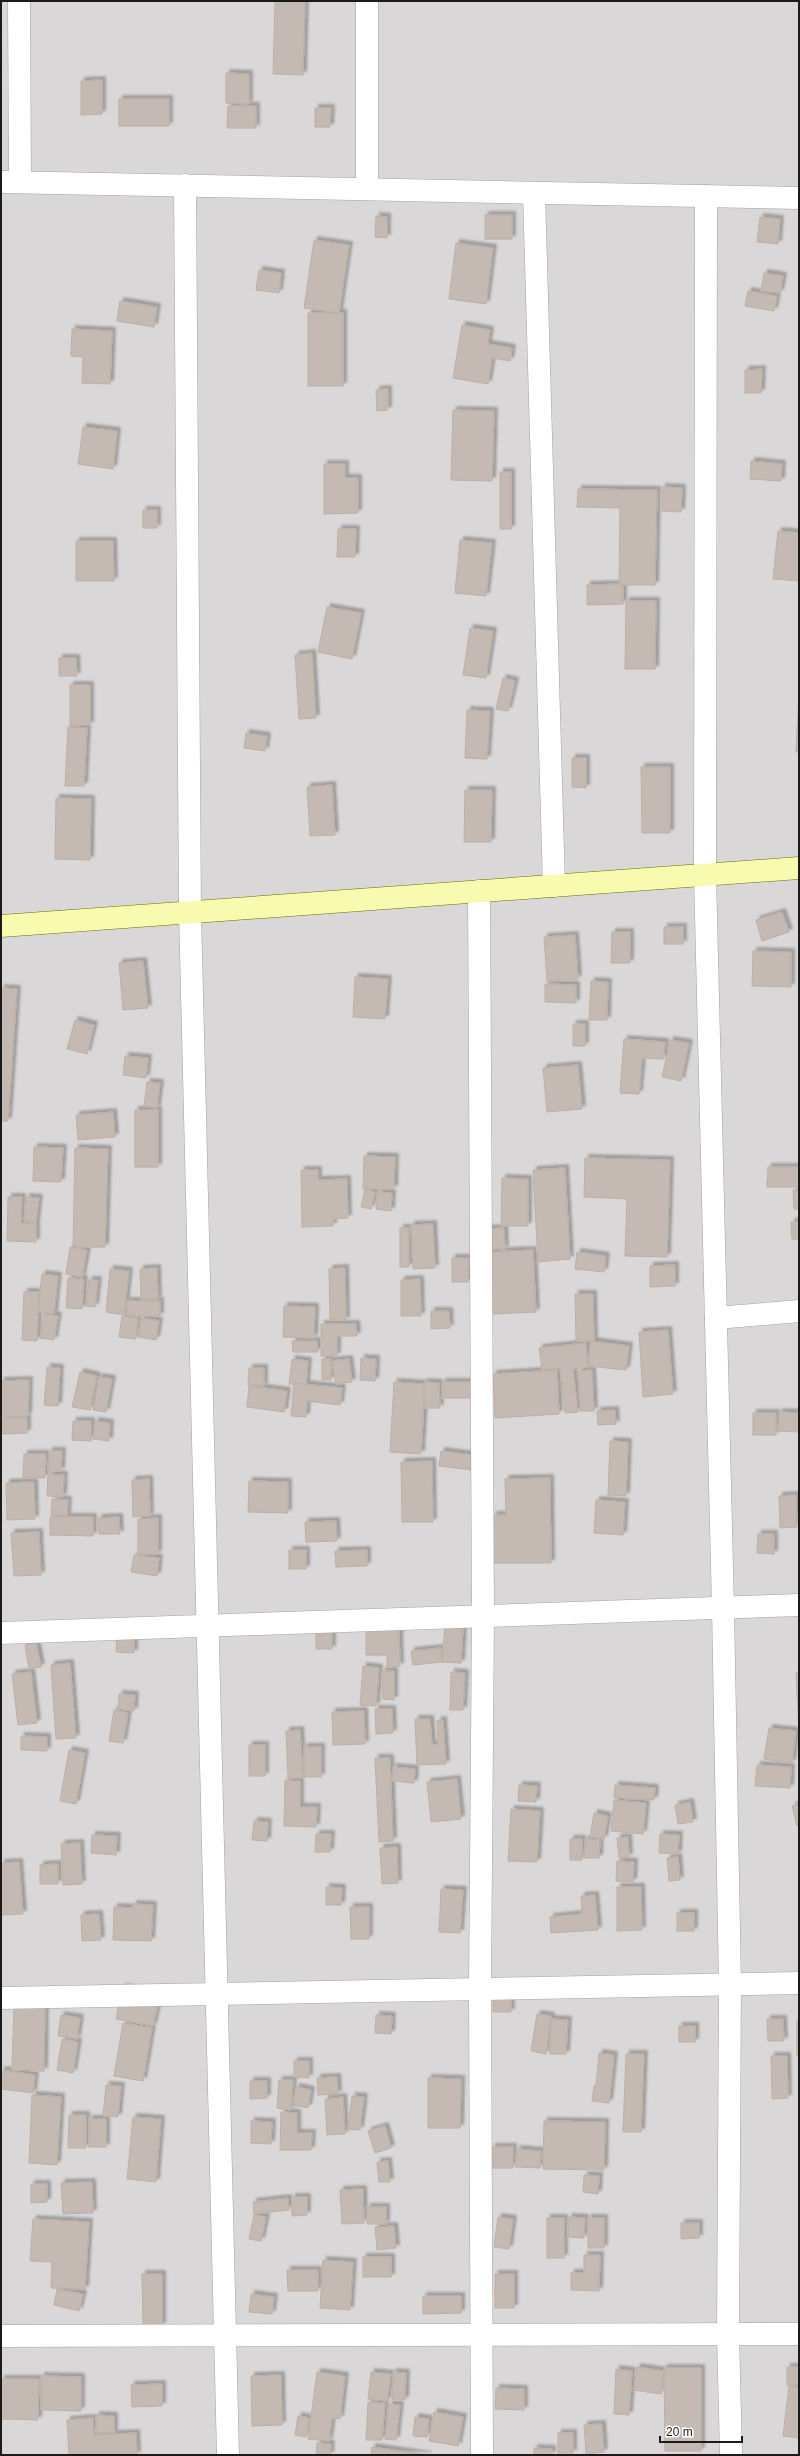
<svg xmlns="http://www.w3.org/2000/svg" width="800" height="2456" viewBox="0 0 800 2456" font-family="Helvetica,sans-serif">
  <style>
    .residential { fill: #d9d7d7 }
    .building { fill: #c4bab3; stroke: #bfaea2; filter: url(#shadow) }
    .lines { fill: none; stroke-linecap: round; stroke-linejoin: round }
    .street-casing { stroke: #a2a2a2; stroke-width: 23 }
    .secondary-casing { stroke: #677102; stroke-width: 23 }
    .street { stroke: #fff; stroke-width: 22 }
    .secondary { stroke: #f8fbaf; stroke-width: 22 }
  </style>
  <defs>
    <filter id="shadow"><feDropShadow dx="3.5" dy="-3.5" stdDeviation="1" flood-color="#0004"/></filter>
  </defs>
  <rect width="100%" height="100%" fill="#ede8df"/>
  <rect class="residential" x="1" y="1" width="798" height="2454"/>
  <g class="building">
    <polygon points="275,1 305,1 303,75 273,74"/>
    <polygon points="226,73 249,74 249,104 226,103"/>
    <polygon points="102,80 102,114 81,115 81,81"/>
    <rect x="119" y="99" width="50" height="27"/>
    <polygon points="228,106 256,106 256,128 227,128"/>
    <polygon points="315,108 331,108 330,127 315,127"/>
    <rect x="485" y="215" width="27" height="24"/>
    <polygon points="376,216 387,217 387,238 375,237"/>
    <polygon points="760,217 780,219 778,244 757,242"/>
    <polygon points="314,240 349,245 339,313 304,308"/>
    <polygon points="456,243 493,248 486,304 449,299"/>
    <polygon points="259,270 281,273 279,293 256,290"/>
    <polygon points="764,273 783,276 780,293 761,291"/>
    <polygon points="748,291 777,296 774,311 745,306"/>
    <polygon points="120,301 157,307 154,327 117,321"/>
    <rect x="308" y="313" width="35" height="73"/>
    <polygon points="462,325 490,330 488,344 512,348 510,361 492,358 488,384 453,378"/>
    <polygon points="72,329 112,331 110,384 82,383 83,357 71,356"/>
    <polygon points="762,369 761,393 745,393 745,370"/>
    <polygon points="388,389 388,410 377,411 376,390"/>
    <polygon points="453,410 494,411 492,481 451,480"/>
    <polygon points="83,427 117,431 113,469 78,464"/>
    <polygon points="751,461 782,464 781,481 750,479"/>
    <polygon points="324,464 345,464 345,478 358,478 358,513 324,514"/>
    <rect x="500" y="472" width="11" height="57"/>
    <polygon points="662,487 682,488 681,512 662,511"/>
    <polygon points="578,489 657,490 655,585 619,585 620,508 577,507"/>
    <rect x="143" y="510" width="14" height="18"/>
    <polygon points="338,529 356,529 355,557 337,557"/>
    <polygon points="778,531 799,533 799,581 773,579"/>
    <polygon points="460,540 492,543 486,596 455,593"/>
    <polygon points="76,541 113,541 114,581 76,581"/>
    <polygon points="623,584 623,604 587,605 587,585"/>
    <polygon points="626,601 656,601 655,669 625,669"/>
    <polygon points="327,607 361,613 352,659 318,652"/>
    <polygon points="470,628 493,631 486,678 463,675"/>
    <polygon points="312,653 316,718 299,719 295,655"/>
    <polygon points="59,658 76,658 77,676 59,676"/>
    <polygon points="503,678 515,681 508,711 496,709"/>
    <polygon points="70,685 90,685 90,725 70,726"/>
    <polygon points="799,694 799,752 796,752"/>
    <polygon points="467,710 490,711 487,759 465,758"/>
    <polygon points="68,727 87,728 84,786 65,786"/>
    <polygon points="246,733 267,736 265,751 244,748"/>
    <polygon points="572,758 586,758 586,788 572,787"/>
    <polygon points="641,767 670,767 670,833 642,833"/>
    <polygon points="332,785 335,835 310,836 307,787"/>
    <polygon points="465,790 492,790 491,842 464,842"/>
    <polygon points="56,798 91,799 90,860 55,859"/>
    <polygon points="782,912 789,932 762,941 756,920"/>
    <rect x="664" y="927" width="19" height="17"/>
    <polygon points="612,932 630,932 630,963 611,963"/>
    <polygon points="575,935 578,979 547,981 544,937"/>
    <polygon points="753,951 791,952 791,987 752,986"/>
    <polygon points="143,961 148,1008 123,1010 119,963"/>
    <polygon points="355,977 388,979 385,1019 353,1017"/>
    <polygon points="591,981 608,982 607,1020 589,1020"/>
    <polygon points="545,984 576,985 576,1003 545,1002"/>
    <polygon points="1,988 17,989 8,1121 1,1121"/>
    <polygon points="75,1020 94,1025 87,1054 67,1049"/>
    <rect x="573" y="1024" width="12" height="22"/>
    <polygon points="624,1039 665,1042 664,1059 642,1058 639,1094 620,1093"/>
    <polygon points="670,1040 689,1043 681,1081 662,1077"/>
    <polygon points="125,1056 148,1058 146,1078 123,1075"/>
    <polygon points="578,1065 582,1109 547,1112 543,1068"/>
    <polygon points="147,1082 160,1083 157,1108 144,1106"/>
    <rect x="135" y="1110" width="23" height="57"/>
    <polygon points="113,1112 115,1137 78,1140 76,1115"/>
    <polygon points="34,1147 63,1148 61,1182 33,1181"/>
    <polygon points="75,1148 108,1149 105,1247 73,1247"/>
    <polygon points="364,1156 395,1157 394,1189 363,1189"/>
    <polygon points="585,1158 670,1160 667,1257 625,1256 627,1199 584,1197"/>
    <polygon points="768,1167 799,1167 799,1187 767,1187"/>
    <polygon points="565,1168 570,1259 538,1262 533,1170"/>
    <polygon points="301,1170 318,1170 318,1180 347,1179 348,1218 333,1219 333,1226 302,1227"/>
    <polygon points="502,1178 528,1179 528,1226 501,1226"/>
    <polygon points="365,1189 375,1192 371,1209 361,1207"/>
    <polygon points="793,1190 799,1190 799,1209 794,1209"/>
    <polygon points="377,1192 392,1193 391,1211 376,1209"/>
    <polygon points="8,1197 22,1197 21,1223 36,1223 36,1242 7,1241"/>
    <polygon points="26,1197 39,1198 36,1223 24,1221"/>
    <polygon points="791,1222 799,1222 799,1239 792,1239"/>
    <polygon points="433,1224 435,1268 413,1269 411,1225"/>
    <rect x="400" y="1228" width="9" height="39"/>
    <polygon points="504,1228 505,1249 486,1249 486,1229"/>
    <polygon points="70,1247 87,1250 82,1277 66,1274"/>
    <polygon points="533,1250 536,1312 492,1314 488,1252"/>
    <polygon points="577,1252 606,1256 604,1272 575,1269"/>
    <polygon points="452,1258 469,1258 468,1282 452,1282"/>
    <polygon points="675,1265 675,1286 650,1287 650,1266"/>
    <polygon points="157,1268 158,1299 141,1299 140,1269"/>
    <polygon points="345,1268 346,1320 330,1320 329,1269"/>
    <polygon points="110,1269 129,1271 124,1315 106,1312"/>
    <polygon points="42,1274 58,1276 54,1314 38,1312"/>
    <polygon points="68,1278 84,1279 82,1309 66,1308"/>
    <polygon points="420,1279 421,1316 401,1316 401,1280"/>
    <polygon points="89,1280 98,1280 95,1307 86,1306"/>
    <polygon points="24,1292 39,1292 37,1341 22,1340"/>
    <polygon points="575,1294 593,1294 594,1341 576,1341"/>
    <rect x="127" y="1301" width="33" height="15"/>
    <polygon points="284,1306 315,1307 314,1338 283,1337"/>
    <polygon points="431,1311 449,1311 450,1328 431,1329"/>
    <polygon points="44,1314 58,1316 54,1340 40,1338"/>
    <polygon points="122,1316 138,1318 136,1339 119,1337"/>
    <polygon points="141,1318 159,1321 156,1340 138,1337"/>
    <polygon points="321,1324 356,1324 357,1336 337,1336 337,1356 321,1356"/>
    <polygon points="668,1330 673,1394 643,1397 639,1332"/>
    <polygon points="292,1341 317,1341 318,1352 293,1352"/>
    <polygon points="591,1341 629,1346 626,1370 588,1366"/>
    <polygon points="586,1343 588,1367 573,1369 578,1412 565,1413 560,1368 542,1370 539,1348"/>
    <polygon points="361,1358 376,1359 375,1381 360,1380"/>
    <polygon points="292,1359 308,1361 306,1385 289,1384"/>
    <rect x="322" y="1359" width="9" height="21"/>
    <polygon points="349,1359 352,1382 336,1384 332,1361"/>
    <polygon points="47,1367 60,1368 58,1406 44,1405"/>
    <polygon points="249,1368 264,1368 264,1386 248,1385"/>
    <polygon points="557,1370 559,1414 495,1418 493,1374"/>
    <polygon points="592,1370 594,1411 580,1411 578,1371"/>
    <polygon points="80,1372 97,1376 90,1410 72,1407"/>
    <polygon points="99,1377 112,1379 106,1412 93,1410"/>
    <polygon points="29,1380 28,1416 1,1416 1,1381"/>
    <polygon points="394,1382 425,1384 421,1454 390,1452"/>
    <polygon points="424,1382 439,1383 440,1408 424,1408"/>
    <rect x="442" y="1382" width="30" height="16"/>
    <polygon points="294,1383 342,1388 340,1405 307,1401 306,1417 291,1416"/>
    <polygon points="249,1386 287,1391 284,1412 247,1407"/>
    <polygon points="615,1410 616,1424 598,1425 597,1411"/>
    <polygon points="779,1412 799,1413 799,1432 778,1431"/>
    <rect x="753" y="1413" width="23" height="22"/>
    <polygon points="1,1418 27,1418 27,1433 1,1434"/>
    <polygon points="73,1421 91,1421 91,1441 72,1440"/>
    <polygon points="95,1421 110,1423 109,1441 93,1439"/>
    <polygon points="610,1441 628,1442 626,1496 608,1495"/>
    <polygon points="49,1451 62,1451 61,1471 48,1471"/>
    <polygon points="441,1451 472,1455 471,1470 439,1466"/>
    <polygon points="24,1454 46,1454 45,1478 23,1478"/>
    <polygon points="432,1461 433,1522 402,1522 401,1462"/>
    <polygon points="48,1474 64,1475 63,1497 47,1496"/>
    <polygon points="550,1478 551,1563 494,1563 493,1515 506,1515 505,1479"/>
    <polygon points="149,1479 150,1516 133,1517 132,1480"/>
    <polygon points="249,1481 288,1482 288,1513 248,1512"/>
    <polygon points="34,1482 35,1519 7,1520 6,1483"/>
    <polygon points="796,1495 797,1527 780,1528 779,1496"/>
    <polygon points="52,1499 68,1500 67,1516 51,1515"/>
    <polygon points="596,1500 625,1502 623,1535 594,1533"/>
    <polygon points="50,1517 93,1517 93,1536 50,1535"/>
    <polygon points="119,1517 120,1534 99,1534 98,1518"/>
    <polygon points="158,1518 158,1554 138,1554 138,1519"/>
    <polygon points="336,1521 337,1541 306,1542 305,1522"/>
    <polygon points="39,1532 41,1575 14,1576 11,1533"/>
    <polygon points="758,1534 774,1534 774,1554 757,1553"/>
    <rect x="289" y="1550" width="17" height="19"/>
    <polygon points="367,1550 367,1566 336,1567 335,1551"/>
    <polygon points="134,1555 159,1558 157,1576 131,1572"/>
    <polygon points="445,1626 463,1628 461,1663 442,1662"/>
    <polygon points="399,1629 400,1666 387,1667 387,1655 366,1655 366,1630"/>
    <rect x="316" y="1630" width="16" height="19"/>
    <polygon points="117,1634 134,1634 134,1653 116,1652"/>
    <polygon points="36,1642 41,1667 29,1669 25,1645"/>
    <polygon points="441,1648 442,1662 413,1665 411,1651"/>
    <polygon points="70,1663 76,1738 56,1739 51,1665"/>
    <polygon points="363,1666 379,1668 376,1706 360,1705"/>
    <polygon points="382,1671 394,1671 394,1700 383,1699"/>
    <polygon points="31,1672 37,1723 18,1725 12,1674"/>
    <polygon points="451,1672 465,1673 463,1710 450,1710"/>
    <polygon points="796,1673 799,1673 799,1730"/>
    <polygon points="119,1694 135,1695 134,1711 118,1709"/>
    <polygon points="375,1709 392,1709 393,1733 376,1734"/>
    <polygon points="114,1710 128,1713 123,1743 109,1741"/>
    <polygon points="364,1711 365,1744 333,1745 332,1712"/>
    <polygon points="415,1719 430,1719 432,1745 438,1744 437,1721 443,1720 446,1764 417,1765"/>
    <polygon points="769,1728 796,1731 792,1763 764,1759"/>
    <polygon points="300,1730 303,1778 288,1778 286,1731"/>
    <polygon points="21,1736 47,1737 47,1751 21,1750"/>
    <rect x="249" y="1745" width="16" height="31"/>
    <rect x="304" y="1747" width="17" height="30"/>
    <polygon points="69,1750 85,1753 76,1804 60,1801"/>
    <polygon points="375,1758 390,1758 393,1841 379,1842"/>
    <polygon points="757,1765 791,1767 790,1788 755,1786"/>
    <polygon points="393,1767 415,1769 414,1783 392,1781"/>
    <polygon points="457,1779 461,1819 431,1822 427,1782"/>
    <polygon points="285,1780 300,1781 300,1807 317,1807 316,1827 284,1826"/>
    <polygon points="519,1785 537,1786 536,1802 518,1801"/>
    <polygon points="615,1785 655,1788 654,1800 614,1798"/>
    <polygon points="614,1800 646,1803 643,1834 611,1831"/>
    <polygon points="690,1802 693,1822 678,1824 675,1805"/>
    <polygon points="799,1804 799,1825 797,1826 792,1806"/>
    <polygon points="511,1809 540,1811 537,1862 508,1861"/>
    <polygon points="594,1813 608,1816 604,1839 590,1837"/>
    <polygon points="254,1821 268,1822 267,1841 252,1840"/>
    <polygon points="316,1834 331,1834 330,1852 315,1852"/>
    <polygon points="660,1834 679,1835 678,1854 659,1853"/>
    <polygon points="92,1835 117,1836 116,1855 91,1853"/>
    <polygon points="628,1837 629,1857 619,1858 617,1838"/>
    <rect x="570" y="1839" width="12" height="21"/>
    <polygon points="585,1839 600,1840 599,1858 584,1858"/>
    <polygon points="80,1843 82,1884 63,1885 61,1844"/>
    <polygon points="397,1847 398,1883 382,1884 380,1848"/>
    <polygon points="678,1857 680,1880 669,1881 667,1858"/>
    <polygon points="617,1861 634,1862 633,1882 616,1881"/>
    <polygon points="19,1862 23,1914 1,1915 1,1863"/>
    <polygon points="58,1864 58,1884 40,1884 40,1865"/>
    <polygon points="326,1887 342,1888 341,1905 326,1905"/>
    <polygon points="617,1887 641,1887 642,1930 617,1931"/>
    <polygon points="441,1889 463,1890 460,1933 439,1932"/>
    <polygon points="595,1895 598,1930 551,1933 550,1917 582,1914 581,1896"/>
    <polygon points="133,1904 153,1905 151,1941 113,1940 114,1907 133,1908"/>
    <polygon points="350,1907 369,1907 369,1939 351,1939"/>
    <rect x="677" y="1913" width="17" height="18"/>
    <polygon points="99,1914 101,1940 82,1941 81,1915"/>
    <polygon points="493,1983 510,1983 511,2012 493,2012"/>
    <polygon points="122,1987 160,1994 153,2026 116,2019"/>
    <polygon points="14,2004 45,2005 44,2071 12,2070"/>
    <polygon points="537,2014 551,2016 546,2054 531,2051"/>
    <polygon points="61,2015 80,2018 77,2039 58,2036"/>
    <polygon points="376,2015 392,2016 391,2034 375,2033"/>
    <polygon points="551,2019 568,2020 566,2054 550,2054"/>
    <polygon points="767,2019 783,2019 784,2041 768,2041"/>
    <rect x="797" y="2020" width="2" height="36"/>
    <polygon points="123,2023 152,2028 143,2081 114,2076"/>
    <rect x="679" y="2026" width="16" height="16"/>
    <polygon points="62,2039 78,2042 73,2073 57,2070"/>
    <polygon points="599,2053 614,2055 609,2103 592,2101 594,2086 596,2086"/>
    <polygon points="626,2054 644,2054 641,2132 623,2132"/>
    <polygon points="771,2056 787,2056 788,2098 772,2099"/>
    <polygon points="294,2061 309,2061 309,2078 294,2077"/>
    <polygon points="1,2070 35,2075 33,2093 1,2089"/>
    <polygon points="337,2077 338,2094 318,2095 317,2078"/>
    <polygon points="428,2078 461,2079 460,2128 428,2128"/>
    <polygon points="279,2080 293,2080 291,2110 277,2108"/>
    <polygon points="250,2081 267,2081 267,2098 250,2099"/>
    <polygon points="106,2085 121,2086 118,2117 103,2116"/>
    <polygon points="296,2087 311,2090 308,2108 293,2105"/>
    <polygon points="32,2095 61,2097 57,2165 29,2163"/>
    <polygon points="352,2096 364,2097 360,2130 348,2129"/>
    <polygon points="343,2097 345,2134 327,2135 325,2099"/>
    <polygon points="281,2112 297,2113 297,2133 312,2133 311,2150 280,2150"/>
    <polygon points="69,2115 86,2115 86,2148 68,2148"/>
    <polygon points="133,2117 161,2119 156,2182 127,2179"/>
    <rect x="89" y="2119" width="17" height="28"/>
    <polygon points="251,2121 272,2122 271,2144 251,2143"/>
    <polygon points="544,2121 605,2122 604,2170 543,2169"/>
    <polygon points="385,2126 391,2148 375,2153 368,2131"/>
    <rect x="492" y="2147" width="21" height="21"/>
    <polygon points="517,2149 541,2151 540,2168 515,2167"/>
    <polygon points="388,2161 390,2182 379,2182 377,2162"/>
    <polygon points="584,2175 599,2176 598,2194 583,2192"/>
    <polygon points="92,2182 93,2213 63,2214 61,2183"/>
    <polygon points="31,2184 47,2184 47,2202 31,2203"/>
    <polygon points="363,2189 364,2223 342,2224 340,2190"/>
    <polygon points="292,2197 307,2197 307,2215 292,2216"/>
    <polygon points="288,2198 289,2210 254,2214 253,2202"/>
    <rect x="367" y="2207" width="19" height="17"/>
    <polygon points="254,2215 266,2217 261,2241 249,2239"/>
    <polygon points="498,2217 513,2219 509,2249 494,2247"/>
    <polygon points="569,2217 585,2218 584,2238 568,2237"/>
    <rect x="547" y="2218" width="17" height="40"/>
    <rect x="588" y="2218" width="16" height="30"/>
    <polygon points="33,2219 89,2222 85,2289 51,2288 52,2262 30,2261"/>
    <polygon points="681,2223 699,2223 699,2238 681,2239"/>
    <polygon points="394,2226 396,2248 377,2250 375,2227"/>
    <polygon points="584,2255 600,2255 599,2291 571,2290 571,2273 584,2273"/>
    <rect x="363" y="2257" width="28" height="20"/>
    <polygon points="323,2260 353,2262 350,2310 320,2308"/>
    <polygon points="287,2270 318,2270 318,2291 288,2291"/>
    <polygon points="142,2274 162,2274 162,2326 143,2326"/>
    <rect x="495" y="2274" width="19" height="34"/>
    <polygon points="57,2289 83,2294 79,2311 54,2305"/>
    <polygon points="251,2294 274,2297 272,2314 249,2312"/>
    <polygon points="423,2296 461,2296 461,2313 423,2314"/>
    <polygon points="637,2367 664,2371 661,2394 634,2390"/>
    <rect x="787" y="2367" width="12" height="18"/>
    <polygon points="664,2368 701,2368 701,2451 665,2451"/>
    <polygon points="616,2369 632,2371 629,2415 614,2414"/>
    <polygon points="317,2372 345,2376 340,2419 332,2418 329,2441 308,2439"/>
    <polygon points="371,2372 391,2374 387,2401 368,2399"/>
    <polygon points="393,2372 406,2373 405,2400 392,2400"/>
    <polygon points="281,2375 282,2425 252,2426 251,2376"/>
    <polygon points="41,2376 81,2377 81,2411 41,2410"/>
    <polygon points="1,2379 39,2379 38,2420 1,2419"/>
    <polygon points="162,2384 162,2406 132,2407 131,2385"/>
    <polygon points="789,2386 799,2388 799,2438 783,2436"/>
    <polygon points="496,2388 524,2389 524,2410 495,2409"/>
    <polygon points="368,2402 385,2403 382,2440 366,2440"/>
    <polygon points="389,2404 400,2405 396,2440 385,2439"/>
    <polygon points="434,2412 463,2417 458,2446 429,2441"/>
    <polygon points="96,2415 114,2416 114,2433 96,2433"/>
    <polygon points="298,2416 309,2418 306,2437 295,2435"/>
    <polygon points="415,2417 429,2419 427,2437 413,2436"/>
    <polygon points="93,2418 94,2435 136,2433 137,2455 69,2455 67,2420"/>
    <polygon points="602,2424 604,2452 586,2454 584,2425"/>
    <rect x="558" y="2433" width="15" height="20"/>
    <polygon points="317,2443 331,2444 330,2455 316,2455"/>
    <polygon points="372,2447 428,2455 371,2455"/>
    <polygon points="534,2448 552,2449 552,2455 534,2455"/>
  </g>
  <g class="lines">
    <g class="street-casing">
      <g id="street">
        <polyline points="19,1 20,182"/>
        <polyline points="1,182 799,198"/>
        <polyline points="185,185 190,912 228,2455"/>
        <polyline points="367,189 367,1"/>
        <polyline points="534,193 554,886"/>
        <polyline points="706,196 705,875 723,1608 730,1984 728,2334 731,2455"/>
        <polyline points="479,891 483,1616 480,1989 482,2455"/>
        <polyline points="716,1318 799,1311"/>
        <polyline points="1,1633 799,1605"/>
        <polyline points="1,1998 799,1983"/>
        <polyline points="1,2336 799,2334"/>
      </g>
    </g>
    <g class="secondary-casing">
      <polyline id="secondary" points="1,926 799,868"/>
    </g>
    <use href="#street" class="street"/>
    <use href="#secondary" class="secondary"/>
  </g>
  <rect width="800" height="2456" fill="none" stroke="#1b1b1b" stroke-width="4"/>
  <path d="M660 2436v6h82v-6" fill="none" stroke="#1b1b1b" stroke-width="2"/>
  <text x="666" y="2436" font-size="12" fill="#1b1b1b" stroke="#ffffff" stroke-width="3" paint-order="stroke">20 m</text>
</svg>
